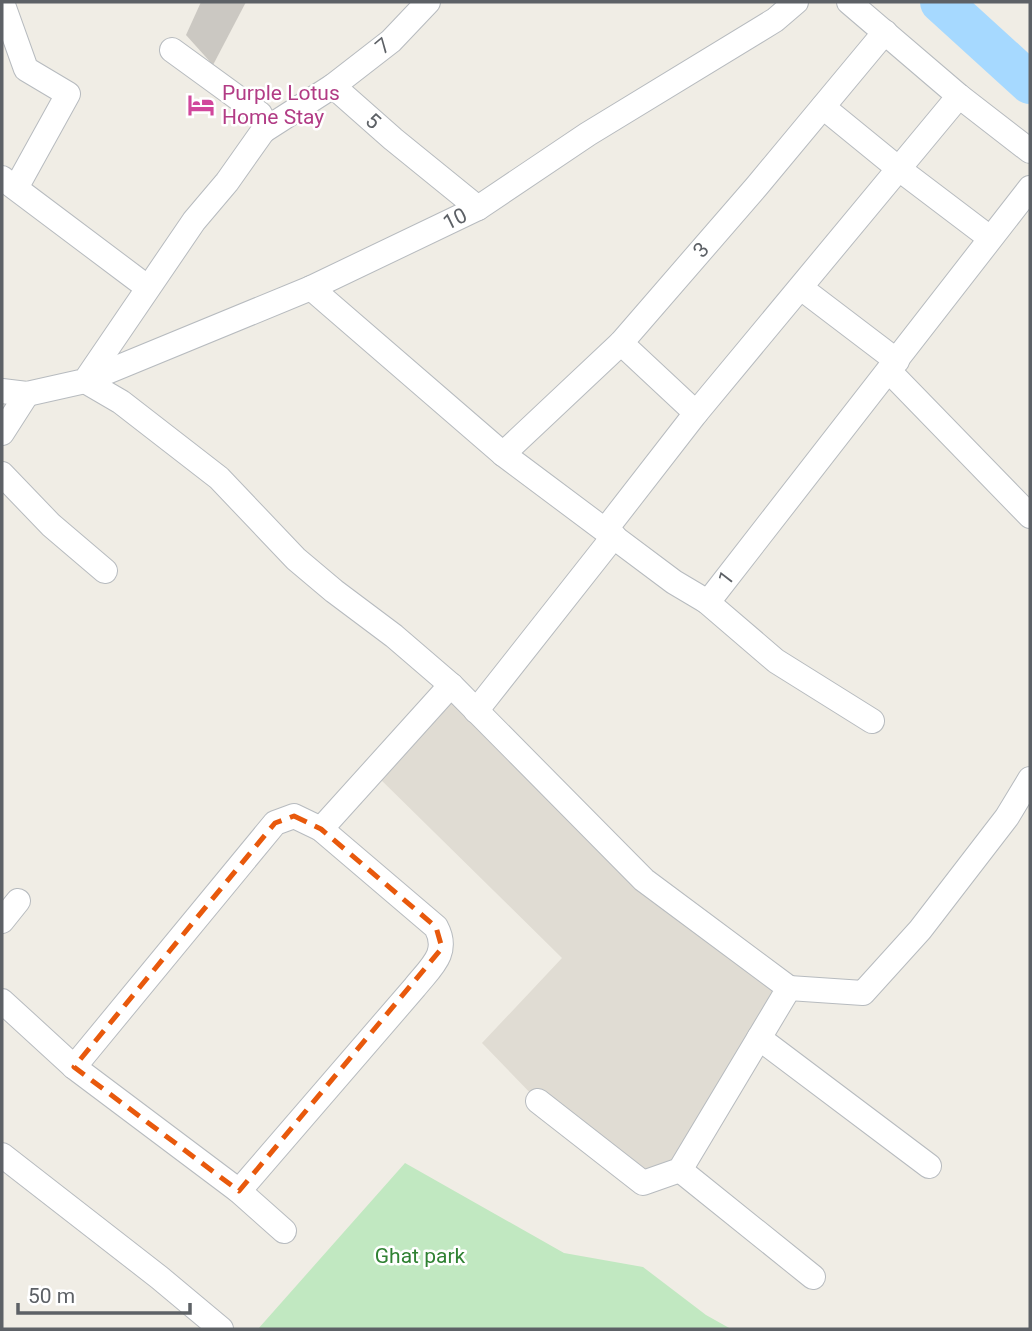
<svg xmlns="http://www.w3.org/2000/svg" width="1032" height="1331" viewBox="0 0 1032 1331" font-family="Roboto,sans-serif">
  <style>
    .education { fill: #e0dcd3 }
    .green { fill: #c1e8c1 }
    .lines { fill: none; stroke-linecap: round; stroke-linejoin: round }
    .river { stroke: #a6d9ff; stroke-width: 42 }
    .building { fill: #cbc8c2 }
    .minor-casing { stroke: #b7bbbf; stroke-width: 26 }
    .minor { stroke: #fff; stroke-width: 24 }
    .marked { fill: none; stroke: #e8590c; stroke-width: 5; stroke-dasharray: 14 9; stroke-linejoin: round }
    .labels { text-anchor: middle; stroke-width: 5; stroke-linejoin: round; paint-order: stroke }
    .street-label { font-size: 21px; fill: #5d6166; stroke: #fff }
    .hotel-label { font-size: 21px; fill: #b23c85; stroke: #fff; text-anchor: start }
    .park-label { font-size: 21px; fill: #308233; stroke: #fff }
  </style>
  <rect width="100%" height="100%" fill="#f0ede5"/>
  <polygon class="education" points="451,685 644,880 789,988 680,1170 643,1183 538,1101 482,1043 562,958 374,773"/>
  <polygon class="green" points="405,1163 564,1253 643,1267 706,1315 731,1329 258,1329"/>
  <g class="lines">
    <polyline class="river" points="941,2 1030,83"/>
  </g>
  <polygon class="building" points="201,2 246,2 213,65 186,35"/>
  <g class="lines">
    <g class="minor-casing">
      <g id="minor">
        <polyline points="2,2 26,69 68,94 16,188"/>
        <polyline points="849,2 959,96 1030,151"/>
        <polyline points="333,86 391,41 428,2"/>
        <polyline points="823,107 899,169 990,238"/>
        <polyline points="263,131 333,86 393,139 478,208"/>
        <polyline points="2,178 147,287"/>
        <polyline points="311,288 503,454 674,582 706,601 712,597 1030,188"/>
        <polyline points="801,288 897,361"/>
        <polyline points="621,343 696,413"/>
        <polyline points="889,371 1030,516"/>
        <polyline points="85,381 121,402 219,478 296,559 334,591 394,636 451,685 644,880 789,988 680,1170 643,1183 538,1101"/>
        <polyline points="85,381 311,288 478,208 588,134 775,20 796,2"/>
        <polyline points="2,391 27,394 85,381 194,221 227,182 263,131 264,122 260,114 172,50"/>
        <polyline points="2,433 27,394"/>
        <polyline points="503,454 621,343 757,186 885,32"/>
        <polyline points="2,474 51,525 105,571"/>
        <polyline points="606,529 696,413 959,96"/>
        <polyline points="706,601 776,661 872,721"/>
        <polyline points="476,711 614,536"/>
        <polyline points="321,829 451,685"/>
        <polyline points="2,921 18,901"/>
        <polyline points="789,988 863,993 920,930 1007,817 1030,779"/>
        <polyline points="2,1001 74,1067 239,1191 284,1231"/>
        <polyline points="759,1038 929,1166"/>
        <path d="M74 1067 275 823 294 816 321 829 436 927C450 953 431 967 415 987L239 1191"/>
        <polyline points="2,1155 160,1278 221,1329"/>
        <polyline points="680,1170 813,1277"/>
      </g>
    </g>
    <use href="#minor" class="minor"/>
  </g>
  <path class="marked" d="M294 816 321 829 436 927 442 948 239 1191 74 1067 275 823Z"/>
  <defs>
    <g id="hotel-bare" transform="scale(2.1)"><path d="M-6-4.5h1.5V1H6V5H4.5V3h-9V5H-6ZM-4 0a1.8 1.8 0 1 1 3.6 0ZM.5 0V-2.5h3Q6-2.5 6 0Z" fill="#d1479c" stroke="#fff" stroke-width="2.5" paint-order="stroke"/></g>
  </defs>
  <g fill-rule="evenodd">
    <use href="#hotel-bare" x="201" y="105"/>
  </g>
  <g class="labels">
    <g class="street-label">
      <text transform="translate(383 46) rotate(-40)" y="7">7</text>
      <text transform="translate(373 121) rotate(41)" y="7">5</text>
      <text transform="translate(455 219) rotate(-26)" y="7">10</text>
      <text transform="translate(701 250) rotate(-49)" y="7">3</text>
      <text transform="translate(726 578) rotate(-52)" y="7">1</text>
    </g>
    <g class="hotel-label">
      <text x="222" y="100">Purple Lotus<tspan x="222" dy="24">Home Stay</tspan></text>
    </g>
    <g class="park-label">
      <text x="420" y="1263">Ghat park</text>
    </g>
  </g>
  <rect width="1032" height="1331" fill="none" stroke="#5d6166" stroke-width="7"/>
  <path d="M18 1303v10h172v-10" fill="none" stroke="#5d6166" stroke-width="3.5"/>
  <text x="28" y="1303" font-size="21" fill="#5d6166" stroke="#ffffff" stroke-width="5" paint-order="stroke">50 m</text>
</svg>
